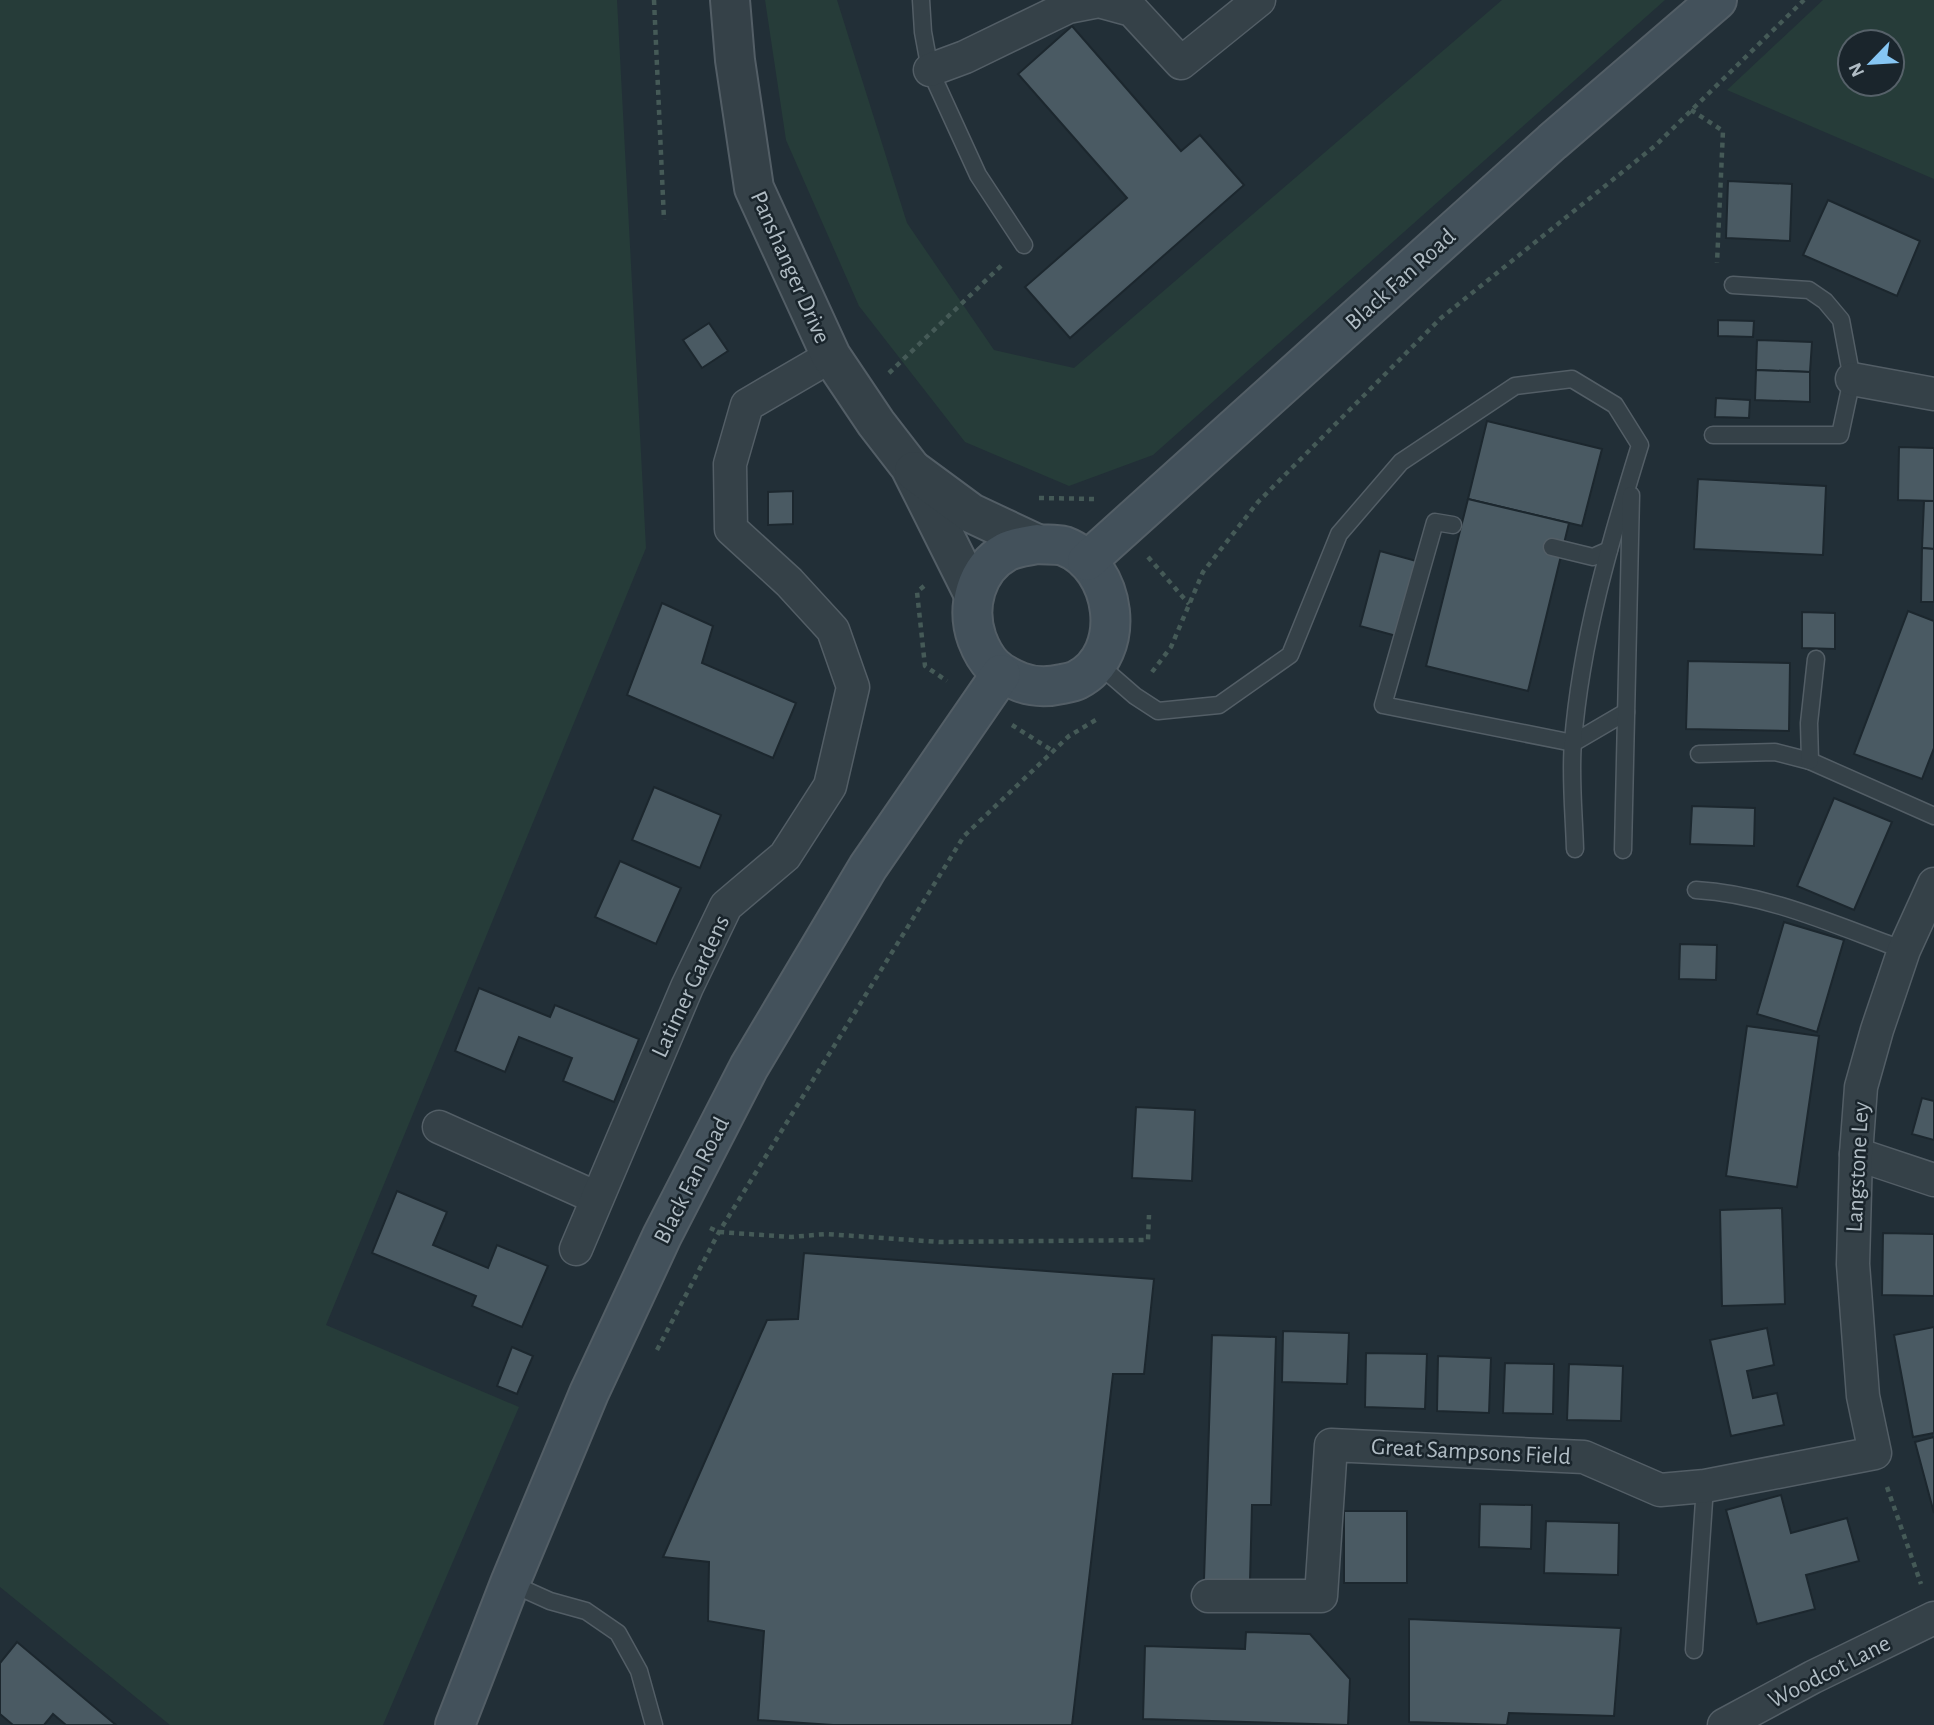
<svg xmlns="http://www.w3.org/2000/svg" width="1934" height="1725" viewBox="0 0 1934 1725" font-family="'Alegreya Sans',sans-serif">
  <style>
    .green { fill: #263c39; fill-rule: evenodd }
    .building { fill: #4a5a63; stroke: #1c272e; stroke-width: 2 }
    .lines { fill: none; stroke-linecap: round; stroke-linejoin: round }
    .service-casing { stroke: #535e66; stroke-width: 19 }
    .minor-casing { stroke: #535e66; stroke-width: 35 }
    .tertiary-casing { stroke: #535e66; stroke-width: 42 }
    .secondary-casing { stroke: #535e66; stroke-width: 42 }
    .path { stroke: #455a57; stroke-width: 4.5; stroke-dasharray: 5 5; stroke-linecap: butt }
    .service { stroke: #354148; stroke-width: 16 }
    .minor { stroke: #354148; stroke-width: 32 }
    .tertiary { stroke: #354148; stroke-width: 38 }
    .secondary { stroke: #43515b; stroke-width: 38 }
    .labels { text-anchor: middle; stroke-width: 5; stroke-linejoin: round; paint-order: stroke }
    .street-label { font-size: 24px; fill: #b0bcc4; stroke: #1a252c }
  </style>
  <rect width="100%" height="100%" fill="#222f37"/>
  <g class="green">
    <polygon points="0,0 617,0 646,548 326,1325 519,1407 383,1725 170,1725 0,1587"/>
    <polygon points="765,0 837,0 907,223 994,350 1074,368 1502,0 1665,0 1153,455 1069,486 965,442 859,306 786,140"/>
    <path d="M1823 0H1934V179L1727 90ZM1892 42V84H1850V42Z"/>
  </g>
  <g class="building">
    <polygon points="1072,26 1181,151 1200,135 1244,185 1070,338 1025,287 1127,198 1018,74"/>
    <polygon points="1728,181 1792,184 1790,241 1726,238"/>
    <polygon points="1828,200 1920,241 1897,296 1803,255"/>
    <polygon points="1718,320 1754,321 1753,337 1718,336"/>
    <polygon points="709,323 728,351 702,368 683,340"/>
    <polygon points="1757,340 1812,342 1810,372 1756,370"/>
    <polygon points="1756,370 1810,372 1810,402 1755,400"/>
    <polygon points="1716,398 1750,400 1749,418 1715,417"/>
    <polygon points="1487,421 1602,449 1582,526 1468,499"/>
    <polygon points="1899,447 1934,448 1934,501 1898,500"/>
    <polygon points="1698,479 1826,486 1823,555 1694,549"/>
    <polygon points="793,491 793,524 768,525 768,492"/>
    <polygon points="1468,499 1569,523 1528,691 1426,666"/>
    <polygon points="1924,501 1934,501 1934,549 1922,548"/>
    <polygon points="1922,548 1934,549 1934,602 1921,602"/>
    <polygon points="1380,551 1420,562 1400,637 1360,626"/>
    <polygon points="662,603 713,626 702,663 796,703 773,758 627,695"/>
    <polygon points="1908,611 1934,621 1934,748 1922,779 1854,754"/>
    <polygon points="1802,612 1835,613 1835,649 1802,648"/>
    <polygon points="1688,661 1790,663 1789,731 1686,729"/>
    <polygon points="654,787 721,815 700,868 632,840"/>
    <polygon points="1834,798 1892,822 1854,910 1797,886"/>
    <polygon points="1692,806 1755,808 1754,846 1690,844"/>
    <polygon points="620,861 681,888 656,944 595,917"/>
    <polygon points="1784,922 1844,940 1817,1032 1757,1014"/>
    <polygon points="1680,944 1717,945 1716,980 1679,979"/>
    <polygon points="479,988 550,1017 555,1005 639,1039 614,1102 563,1081 572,1058 519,1037 505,1072 455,1051"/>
    <polygon points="1747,1026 1819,1036 1797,1187 1726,1176"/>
    <polygon points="1922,1098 1934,1101 1934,1140 1912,1134"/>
    <polygon points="1136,1107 1195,1110 1192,1181 1132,1178"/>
    <polygon points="397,1191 447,1212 433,1245 488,1268 497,1245 548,1266 522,1327 472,1306 476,1296 372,1253"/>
    <polygon points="1782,1208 1785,1304 1722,1306 1720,1210"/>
    <polygon points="1883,1233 1934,1234 1934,1296 1882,1295"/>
    <polygon points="804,1253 1154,1279 1144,1374 1113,1374 1072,1725 833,1725 758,1720 764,1631 708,1621 709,1562 663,1557 767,1320 798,1319"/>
    <polygon points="1934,1327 1934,1433 1913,1437 1894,1335"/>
    <polygon points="1767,1328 1774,1365 1747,1371 1753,1398 1777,1393 1784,1425 1731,1436 1710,1340"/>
    <polygon points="1283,1331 1349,1333 1347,1384 1282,1382"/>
    <polygon points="1212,1335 1276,1337 1271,1505 1252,1505 1250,1581 1204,1580"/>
    <polygon points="512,1347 533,1356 517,1394 497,1386"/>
    <polygon points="1366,1353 1427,1354 1425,1409 1365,1407"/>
    <polygon points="1438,1356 1491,1358 1489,1413 1437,1411"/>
    <polygon points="1505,1363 1554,1364 1553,1414 1503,1413"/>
    <polygon points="1569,1364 1623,1366 1621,1421 1567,1420"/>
    <polygon points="1934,1437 1934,1513 1915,1442"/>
    <polygon points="1781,1495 1791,1533 1847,1518 1859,1561 1806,1575 1815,1609 1757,1624 1726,1510"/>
    <polygon points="1480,1504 1532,1505 1531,1549 1479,1547"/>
    <rect x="1344" y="1511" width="63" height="72"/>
    <polygon points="1546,1521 1619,1523 1618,1575 1544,1573"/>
    <polygon points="1409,1619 1621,1628 1614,1716 1509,1713 1507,1725 1409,1722"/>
    <polygon points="1246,1632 1310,1634 1350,1679 1348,1725 1143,1719 1145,1646 1245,1649"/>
    <polygon points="17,1642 116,1725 66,1725 53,1714 44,1725 13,1725 0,1714 0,1663"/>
  </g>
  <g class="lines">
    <g class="service-casing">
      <g id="service">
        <polyline points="921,0 923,32 930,70 978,175 1024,245"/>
        <polyline points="1713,435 1840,435 1852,379 1841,320 1825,301 1809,290 1733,285"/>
        <polyline points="1453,525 1435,522 1383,705 1573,743 1626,712"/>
        <polyline points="1552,547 1593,557 1609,550"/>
        <path d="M1097 663 1135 696 1158 711 1219 705 1290 655 1339 534 1401 462 1515 386 1572 379 1615 405 1640 445C1610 542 1581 640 1573 742 1570 777 1574 814 1575 849"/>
        <polyline points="1699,754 1775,752 1810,761 1934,816"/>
        <polyline points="1810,761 1809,723 1816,659"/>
        <polyline points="1623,850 1631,495"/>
        <path d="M1696 890C1768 894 1837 926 1904 950"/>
        <polyline points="510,1583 550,1601 586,1611 618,1633 639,1671 654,1725"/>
        <polyline points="1694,1650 1705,1486"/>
      </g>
    </g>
    <g class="minor-casing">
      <g id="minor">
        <polyline points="930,70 965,57 1068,7 1099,1 1132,10 1181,63 1259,0"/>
        <polyline points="1852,379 1934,394"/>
        <polyline points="439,1127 597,1198"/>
        <polyline points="1856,1154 1934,1180"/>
        <polyline points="576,1249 687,987 726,906 785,856 830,786 853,687 833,630 789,582 731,529 730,464 747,405 831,356"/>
        <polyline points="1208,1596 1321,1596 1331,1445 1584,1457 1660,1490 1705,1486 1875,1453 1863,1396 1853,1264 1856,1154 1861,1087 1877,1030 1904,950 1934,884"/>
        <polyline points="1724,1725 1813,1677 1934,1618"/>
      </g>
    </g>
    <g class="tertiary-casing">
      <g id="tertiary">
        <polyline points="730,0 735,60 754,188 831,356 876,423 910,467 974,595"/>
        <polyline points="914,471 971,513 1037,544"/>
      </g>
    </g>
    <g class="secondary-casing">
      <g id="secondary">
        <path d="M1037 544C1045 545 1056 544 1064 546 1117 566 1129 654 1077 680 1073 682 1067 683 1062 684 1049 687 1033 687 1020 682 997 673 986 663 977 639 966 608 975 569 1006 552 1015 547 1028 546 1037 544Z"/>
        <polyline points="1087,561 1552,142 1717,0"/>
        <polyline points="455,1725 510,1583 589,1393 662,1236 749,1067 868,867 1001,674"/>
      </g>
    </g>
    <g class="path">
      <polyline points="654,0 664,220"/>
      <polyline points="1691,110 1723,131 1717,263"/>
      <polyline points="889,373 1004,263"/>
      <polyline points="1039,498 1096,499"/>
      <polyline points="1148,557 1189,604"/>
      <polyline points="924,586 917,592 925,666 947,681"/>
      <polyline points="1152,672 1171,647 1203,572 1258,502 1441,318 1656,145 1804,0"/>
      <polyline points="1012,725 1053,751"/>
      <polyline points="710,1228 719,1232 791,1237 826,1234 939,1242 1148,1240 1149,1215"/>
      <polyline points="657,1350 719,1232 964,836 1069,736 1099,718"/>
      <polyline points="1887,1487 1921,1584"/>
    </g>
    <use href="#service" class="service"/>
    <use href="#minor" class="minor"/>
    <use href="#tertiary" class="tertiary"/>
    <use href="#secondary" class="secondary"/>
  </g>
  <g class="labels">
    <g class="street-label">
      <text transform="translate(791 267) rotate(66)" y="8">Panshanger Drive</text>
      <text transform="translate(1400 279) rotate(-42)" y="8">Black Fan Road</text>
      <text transform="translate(690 986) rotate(-65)" y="8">Latimer Gardens</text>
      <text transform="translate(1857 1167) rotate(-87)" y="8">Langstone Ley</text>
      <text transform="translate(691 1180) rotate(-63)" y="8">Black Fan Road</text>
      <text transform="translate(1471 1451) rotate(3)" y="8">Great Sampsons Field</text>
      <text transform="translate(1829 1671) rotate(-27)" y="8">Woodcot Lane</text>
    </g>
  </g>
  <g transform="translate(1871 63) rotate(245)"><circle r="33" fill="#1a252c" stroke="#566169" stroke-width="2"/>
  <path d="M0-5L12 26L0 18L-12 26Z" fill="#86c6f3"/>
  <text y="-10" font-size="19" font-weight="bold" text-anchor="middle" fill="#b0bcc4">N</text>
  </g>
</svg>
